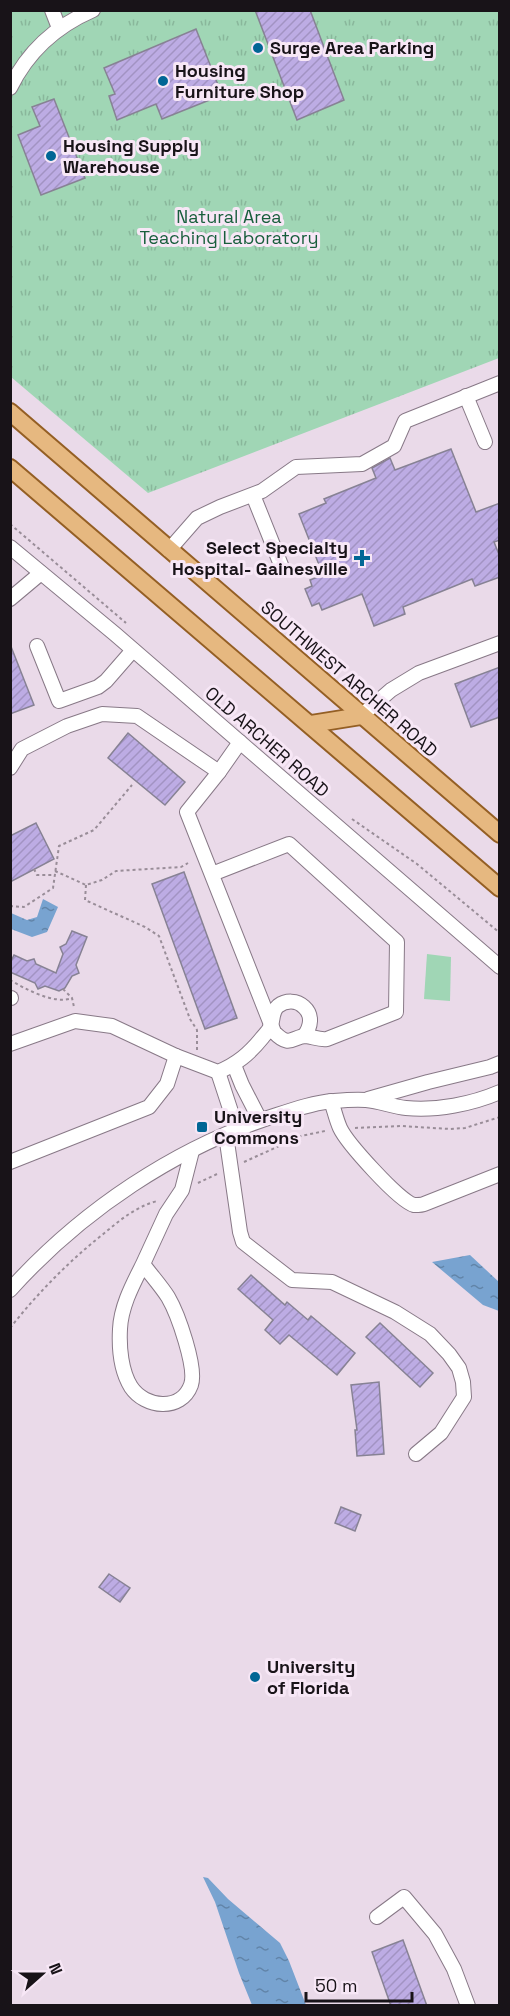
<svg xmlns="http://www.w3.org/2000/svg" width="510" height="2016" viewBox="0 0 510 2016" font-family="'Space Grotesk',sans-serif">
  <style>
    .park { fill: url(#park-tufts) }
    .pitch { fill: #a0d6b5 }
    .water { fill: url(#water-ripples) }
    .building { fill: url(#building-hatch); stroke: #878294; stroke-width: 1.5 }
    .lines { fill: none; stroke-linecap: round; stroke-linejoin: round }
    .minor-casing { stroke: #887987; stroke-width: 16 }
    .major-casing { stroke: #945f24; stroke-width: 20 }
    .path { stroke: #998d98; stroke-width: 2; stroke-dasharray: 3 3; stroke-linecap: butt }
    .minor { stroke: #fff; stroke-width: 14 }
    .major { stroke: #e6b880; stroke-width: 16 }
    .poi-dot { fill: #016695; stroke: #f7e7f6; stroke-width: 2 }
    .labels { text-anchor: middle; stroke-width: 6; stroke-linejoin: round; paint-order: stroke }
    .poi-label { font-size: 18px; font-weight: bold; fill: #181318; stroke: #f7e7f6; text-anchor: start }
    .park-label { font-size: 18px; fill: #185e3c; stroke: #f7e7f6 }
    .street-label { font-size: 18px; fill: #181318; stroke: #f7e7f6 }
  </style>
  <defs>
    <pattern id="park-tufts" width="24" height="20" patternUnits="userSpaceOnUse" patternTransform="scale(1.5)"><rect width="24" height="20" fill="#a0d6b5"/><path d="M3 7l-1-3M5 7V3M7 7l1-3M15 17l-1-3M17 17v-4M19 17l1-3" fill="none" stroke="#89b79b"/></pattern>
    <pattern id="water-ripples" width="26" height="14" patternUnits="userSpaceOnUse" patternTransform="scale(1.5)"><rect width="26" height="14" fill="#78a3d0"/><path d="M2 4q2-2 4 0t4 0M15 11q2-2 4 0t4 0" fill="none" stroke="#6184a8"/></pattern>
    <pattern id="building-hatch" width="6" height="6" patternUnits="userSpaceOnUse" patternTransform="scale(1.5)"><rect width="6" height="6" fill="#bdace4"/><path d="M-1 1l2-2M0 6l6-6M5 7l2-2" fill="none" stroke="#a293c3"/></pattern>
  </defs>
  <rect width="100%" height="100%" fill="#eadae9"/>
  <polygon class="park" points="11,11 499,11 499,358 148,493 11,377"/>
  <polygon class="pitch" points="427,954 451,957 450,1001 424,999"/>
  <g class="water">
    <polygon points="43,899 58,907 47,932 32,937 11,929 11,913 27,920 37,917"/>
    <polygon points="470,1255 499,1282 499,1311 483,1305 432,1262"/>
    <polygon points="203,1877 208,1878 228,1899 280,1943 289,1961 306,2005 252,2005 239,1973 215,1902"/>
  </g>
  <g class="building">
    <polygon points="255,10 310,10 344,100 297,120"/>
    <polygon points="196,29 222,95 162,119 156,104 117,120 109,96 115,94 104,68"/>
    <polygon points="54,99 85,178 41,195 18,135 40,126 32,107"/>
    <polygon points="451,449 476,512 500,503 500,540 494,542 500,557 500,577 475,586 472,579 403,607 405,614 374,626 362,594 322,610 319,603 312,606 305,589 312,586 310,580 323,575 299,514 326,503 324,499 376,478 372,468 390,458 395,470"/>
    <polygon points="10,644 34,705 10,714"/>
    <polygon points="500,667 500,717 471,727 455,684"/>
    <polygon points="128,733 185,782 165,805 108,758"/>
    <polygon points="36,823 54,859 10,882 10,836"/>
    <polygon points="184,872 237,1018 205,1029 152,884"/>
    <polygon points="72,931 87,937 76,965 79,973 72,976 65,988 59,991 45,986 38,989 35,983 10,972 10,963 14,955 27,961 34,959 36,964 56,973 63,954 60,947 66,944"/>
    <polygon points="251,1275 285,1305 287,1302 308,1320 311,1316 355,1353 337,1375 289,1335 280,1344 265,1330 273,1320 238,1289"/>
    <polygon points="380,1323 433,1373 420,1387 366,1337"/>
    <polygon points="379,1382 384,1454 357,1456 355,1430 357,1430 351,1385"/>
    <polygon points="341,1507 361,1515 355,1531 335,1523"/>
    <polygon points="109,1574 130,1588 120,1602 99,1587"/>
    <polygon points="403,1940 427,2006 391,2006 372,1952"/>
  </g>
  <g class="lines">
    <g class="minor-casing">
      <g id="minor">
        <polyline points="52,10 59,28"/>
        <path d="M10 88C28 51 56 26 93 10"/>
        <polyline points="466,396 485,442"/>
        <polyline points="253,495 283,570"/>
        <polyline points="10,547 115,634 500,967"/>
        <polyline points="169,550 197,518 220,507 262,491 296,467 362,464 394,446 405,421 500,383"/>
        <polyline points="10,599 41,573"/>
        <polyline points="37,646 59,701 98,687 106,681 133,650"/>
        <polyline points="361,716 391,690 419,673 500,643"/>
        <path d="M10 768 22 749 67 726 102 714 137 716 219 772 187 812 274 1032C290 1049 293 1036 306 1036 314 1037 319 1040 327 1039L396 1012 397 942 289 844 212 874"/>
        <polyline points="219,772 240,742"/>
        <polyline points="10,998 11,998"/>
        <polyline points="10,1044 75,1021 112,1026 176,1056"/>
        <polyline points="234,1065 242,1085 260,1120"/>
        <polyline points="218,1072 237,1130"/>
        <polyline points="368,1099 428,1082 490,1067 500,1063"/>
        <path d="M331 1101C334 1109 336 1119 340 1128 347 1143 399 1201 414 1205 416 1205 422 1205 424 1204L500 1174"/>
        <polyline points="226,1135 240,1232 243,1242 292,1280 332,1282 395,1312 430,1334 449,1354 459,1368 463,1382 464,1397 441,1433 416,1454"/>
        <path d="M10 1162 149 1107 167 1084 176 1056 218 1072C237 1064 249 1054 262 1038 264 1035 269 1031 270 1027 274 1020 271 1012 278 1006 286 1000 297 1000 304 1007 313 1015 311 1027 304 1036"/>
        <path d="M143 1264C133 1284 121 1306 120 1329 119 1347 121 1371 131 1387 145 1408 181 1412 191 1385 197 1368 178 1314 168 1297 161 1286 151 1275 143 1264L166 1214 182 1190 192 1151"/>
        <path d="M10 1290C81 1211 176 1147 277 1115 295 1109 316 1102 334 1101 345 1100 356 1099 366 1100 380 1101 393 1107 406 1108 437 1111 472 1104 500 1092"/>
        <polyline points="377,1917 404,1897 435,1934 454,1969 468,2006"/>
      </g>
    </g>
    <g class="major-casing">
      <g id="major">
        <polyline points="10,412 500,834"/>
        <polyline points="10,468 500,888"/>
        <polyline points="311,724 361,716"/>
      </g>
    </g>
    <g class="path">
      <polyline points="10,524 126,623"/>
      <polyline points="352,819 417,864 500,933"/>
      <polyline points="34,869 37,875 54,875"/>
      <polyline points="55,871 86,885 102,880 116,871 181,867 188,863"/>
      <polyline points="86,885 85,900 145,927 159,936 190,1019 197,1030 197,1051"/>
      <polyline points="10,906 24,907 53,888 59,846 94,830 132,785"/>
      <path d="M10 980C25 989 55 1005 72 998"/>
      <polyline points="63,989 72,998 74,1007"/>
      <polyline points="355,1128 401,1126 450,1129 465,1128 500,1117"/>
      <polyline points="244,1162 301,1136 325,1131"/>
      <polyline points="198,1183 217,1174"/>
      <path d="M10 1328C38 1293 67 1263 102 1235 119 1221 135 1207 157 1201"/>
    </g>
    <use href="#minor" class="minor"/>
    <use href="#major" class="major"/>
  </g>
  <g class="poi-dot">
    <circle cx="258" cy="48" r="6"/>
    <circle cx="163" cy="81" r="6"/>
    <circle cx="51" cy="156" r="6"/>
    <path d="M359 549h6v6h6v6h-6v6h-6v-6h-6v-6h6z"/>
    <rect x="196" y="1121" width="12" height="12" rx="3"/>
    <circle cx="255" cy="1677" r="6"/>
  </g>
  <g class="labels">
    <g class="poi-label">
      <text x="270" y="54">Surge Area Parking</text>
      <text x="175" y="77">Housing<tspan x="175" dy="21">Furniture Shop</tspan></text>
      <text x="63" y="152">Housing Supply<tspan x="63" dy="21">Warehouse</tspan></text>
      <text x="348" y="554" text-anchor="end">Select Specialty<tspan x="348" dy="21">Hospital- Gainesville</tspan></text>
      <text x="214" y="1123">University<tspan x="214" dy="21">Commons</tspan></text>
      <text x="267" y="1673">University<tspan x="267" dy="21">of Florida</tspan></text>
    </g>
    <g class="park-label">
      <text x="229" y="223">Natural Area<tspan x="229" dy="21">Teaching Laboratory</tspan></text>
    </g>
    <g class="street-label">
      <text transform="translate(349 679) rotate(41)" y="6">SOUTHWEST ARCHER ROAD</text>
      <text transform="translate(267 742) rotate(41)" y="6">OLD ARCHER ROAD</text>
    </g>
  </g>
  <rect width="510" height="2016" fill="none" stroke="#181318" stroke-width="24"/>
  <g transform="translate(42 1974) rotate(69)" stroke="#f7e7f6" stroke-width="4.5" paint-order="stroke">
  <path d="M0-4.5L10 22L0 15L-10 22Z" fill="#181318"/>
  <text y="-9" font-size="16" font-weight="bold" text-anchor="middle" fill="#181318">N</text>
  </g>
  <path d="M306 1992v9h106v-9" fill="none" stroke="#181318" stroke-width="3"/>
  <text x="315" y="1992" font-size="18" fill="#181318" stroke="#f7e7f6" stroke-width="4.5" paint-order="stroke">50 m</text>
</svg>
